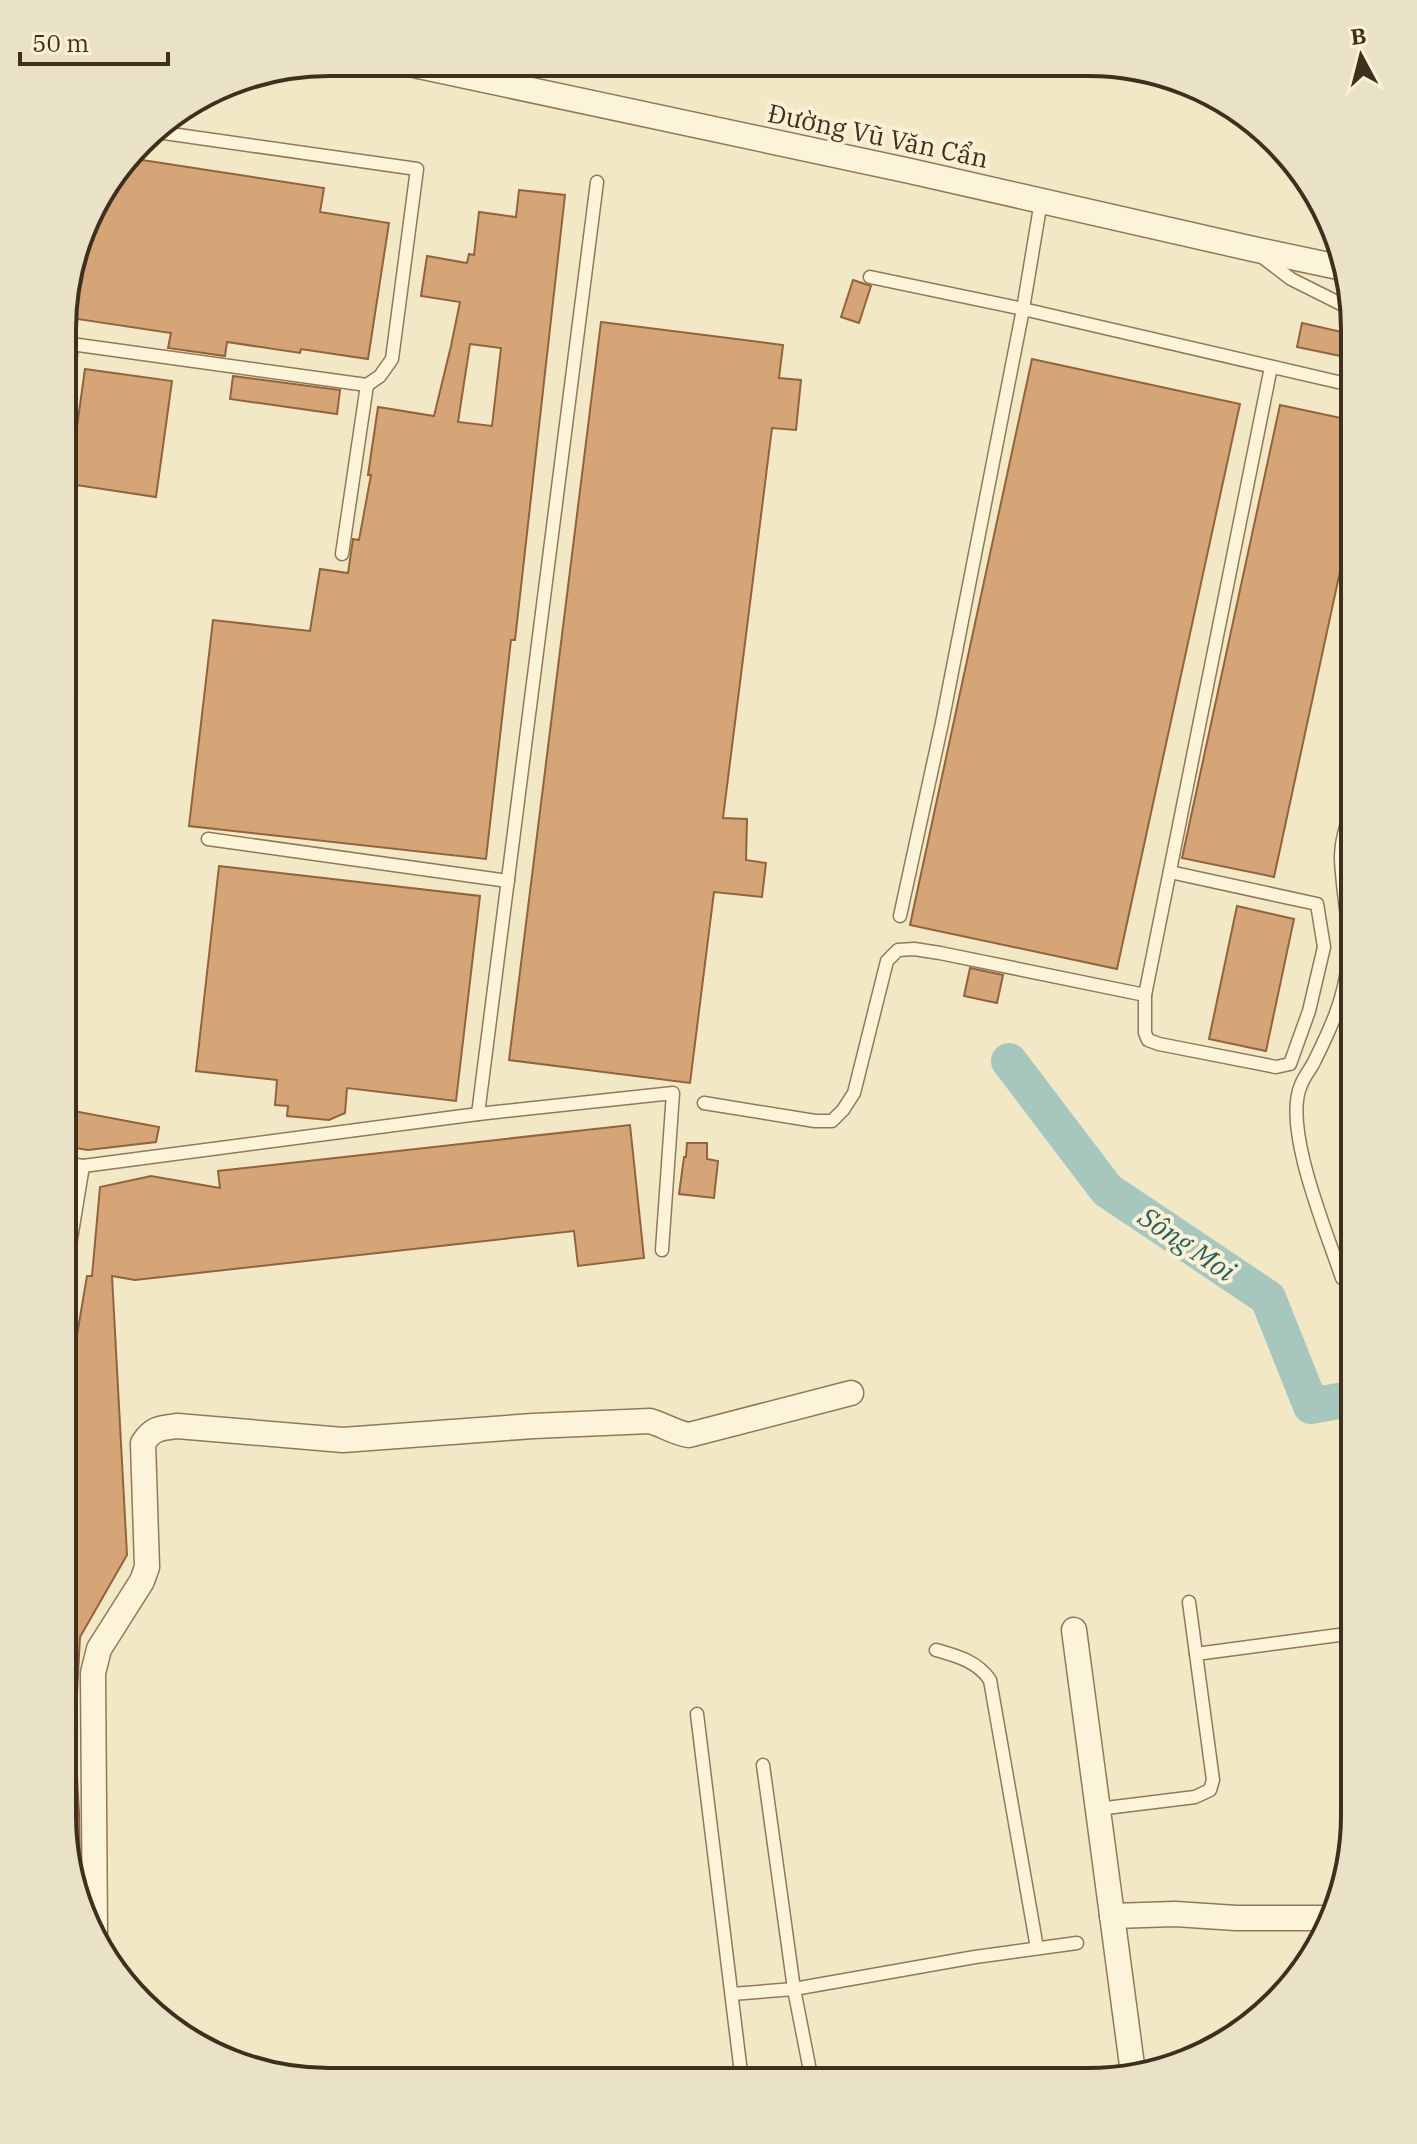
<svg xmlns="http://www.w3.org/2000/svg" width="1417" height="2144" viewBox="0 0 1417 2144" font-family="'IBM Plex Serif',serif">
  <style>
    .lines { fill: none; stroke-linecap: round; stroke-linejoin: round }
    .river { stroke: #a7c6be; stroke-width: 36 }
    .building { fill: #d5a477; stroke: #92633c; stroke-width: 2; fill-rule: evenodd }
    .lane-casing { stroke: #907958; stroke-width: 15 }
    .street-casing { stroke: #907958; stroke-width: 27 }
    .lane { stroke: #fcf4d9; stroke-width: 12 }
    .street { stroke: #fcf4d9; stroke-width: 24 }
    .labels { text-anchor: middle; stroke-width: 8; stroke-linejoin: round; paint-order: stroke }
    .street-label { font-size: 26px; fill: #3f301e; stroke: #f9f1d5 }
    .water-label { font-size: 28px; font-style: italic; fill: #2c6060; stroke: #f9f1d5 }
    .rim { fill: none; stroke: #3f301e; stroke-width: 4 }
  </style>
  <rect width="100%" height="100%" fill="#f3e8c5"/>
  <g class="lines">
    <polyline class="river" points="1009,1061 1107,1190 1268,1298 1311,1406 1355,1398"/>
  </g>
  <g class="building">
    <polygon points="129,158 324,188 320,212 389,223 368,359 301,349 300,353 227,342 225,356 168,348 171,333 64,317 64,294 98,196"/>
    <path d="M519 190 565 195 515 640H511L486 859 189 826 213 620 310 631 320 569 348 573 353 539 359 540 371 475H368L378 407 434 416 451 346 460 302 421 296 427 256 467 263 469 254 474 255 479 212 516 217ZM470 344 501 348 492 426 458 422Z"/>
    <polygon points="853,280 871,286 859,323 841,317"/>
    <polygon points="601,322 783,345 779,378 801,380 796,430 772,428 723,818 747,819 746,860 766,863 762,897 714,892 690,1083 509,1060"/>
    <polygon points="1302,323 1355,335 1355,359 1297,347"/>
    <polygon points="1032,359 1240,404 1117,969 910,925"/>
    <polygon points="85,369 172,381 156,497 69,484"/>
    <polygon points="233,376 340,390 337,414 230,399"/>
    <polygon points="1280,405 1355,421 1355,502 1274,877 1182,858"/>
    <polygon points="219,866 480,896 456,1101 347,1088 345,1113 329,1120 287,1116 288,1106 275,1105 277,1080 196,1071"/>
    <polygon points="1237,906 1294,919 1266,1051 1209,1039"/>
    <polygon points="970,968 1003,975 997,1003 964,996"/>
    <polygon points="63,1109 159,1127 156,1142 88,1150 63,1146"/>
    <polygon points="630,1125 644,1258 578,1266 574,1231 135,1280 112,1276 127,1555 80,1637 75,1730 62,1730 63,1445 73,1383 69,1382 87,1276 92,1276 100,1187 151,1176 220,1188 218,1171"/>
    <polygon points="687,1143 707,1143 707,1159 718,1161 714,1198 679,1194 684,1157 686,1157"/>
    <polygon points="75,1741 79,1813 80,1868 73,1868 62,1815 62,1742"/>
  </g>
  <g class="lines">
    <g class="lane-casing">
      <g id="lane">
        <polyline points="1041,201 1023,309 1338,382"/>
        <polyline points="1261,256 1291,279 1351,309"/>
        <polyline points="870,277 1023,309 942,723 900,916"/>
        <polyline points="64,343 367,385 380,376 392,359 417,169 150,131"/>
        <polyline points="64,411 72,345"/>
        <polyline points="342,554 367,385"/>
        <polyline points="208,839 508,881"/>
        <polyline points="1145,995 1271,367"/>
        <polyline points="704,1103 815,1121 832,1121 843,1110 854,1093 887,961 898,950 914,949 940,953 1145,995 1145,1033 1148,1040 1159,1044 1276,1067 1290,1064 1309,1011 1324,947 1317,904 1170,872"/>
        <polyline points="478,1114 597,182"/>
        <polyline points="63,1163 83,1166 478,1114 673,1093 662,1250"/>
        <path d="M1342 1278C1327 1233 1282 1127 1301 1085 1304 1077 1309 1071 1313 1064 1330 1030 1345 998 1348 961 1351 926 1342 892 1341 858 1341 837 1349 818 1355 799"/>
        <polyline points="63,1287 83,1166"/>
        <path d="M936 1650C957 1656 977 1661 990 1680L1037 1948"/>
        <polyline points="1196,1654 1354,1633"/>
        <polyline points="697,1714 742,2081"/>
        <polyline points="763,1765 794,1989 812,2081"/>
        <polyline points="1098,1809 1195,1797 1210,1790 1213,1780 1189,1602"/>
        <polyline points="732,1994 794,1989 975,1957 1077,1943"/>
      </g>
    </g>
    <g class="street-casing">
      <g id="street">
        <polyline points="400,62 910,171 1253,249 1343,268"/>
        <polyline points="1074,1630 1133,2073"/>
        <polyline points="1112,1916 1175,1914 1236,1918 1325,1918"/>
        <path d="M95 1934 93 1673 99 1649 142 1581 147 1567 143 1443C153 1428 160 1428 177 1426L343 1440 533 1426 650 1421C664 1425 675 1433 689 1435L851 1393"/>
      </g>
    </g>
    <use href="#lane" class="lane"/>
    <use href="#street" class="street"/>
  </g>
  <g class="labels">
    <g class="street-label">
      <text transform="translate(878 136) rotate(12)" y="9">Đường Vũ Văn Cẩn</text>
    </g>
    <g class="water-label">
      <text transform="translate(1187 1244) rotate(34)" y="10">Sông Moi</text>
    </g>
  </g>
  <path d="M0 0H1417V2144H0ZM329 76H1088A253 253 0 0 1 1341 329V1815A253 253 0 0 1 1088 2068H329A253 253 0 0 1 76 1815V329A253 253 0 0 1 329 76Z" fill="#eae2c6" fill-rule="evenodd"/>
  <path class="rim" d="M329 76H1088A253 253 0 0 1 1341 329V1815A253 253 0 0 1 1088 2068H329A253 253 0 0 1 76 1815V329A253 253 0 0 1 329 76Z"/>
  <g transform="translate(1361 56) rotate(353)" stroke="#f9f1d5" stroke-width="6" paint-order="stroke">
  <path d="M0-6L14 30L0 20L-14 30Z" fill="#3f301e"/>
  <text y="-12" font-size="22" font-weight="bold" text-anchor="middle" fill="#3f301e">B</text>
  </g>
  <path d="M20 52v12h148v-12" fill="none" stroke="#3f301e" stroke-width="4"/>
  <text x="32" y="52" font-size="24" fill="#3f301e" stroke="#f9f1d5" stroke-width="6" paint-order="stroke">50 m</text>
</svg>
